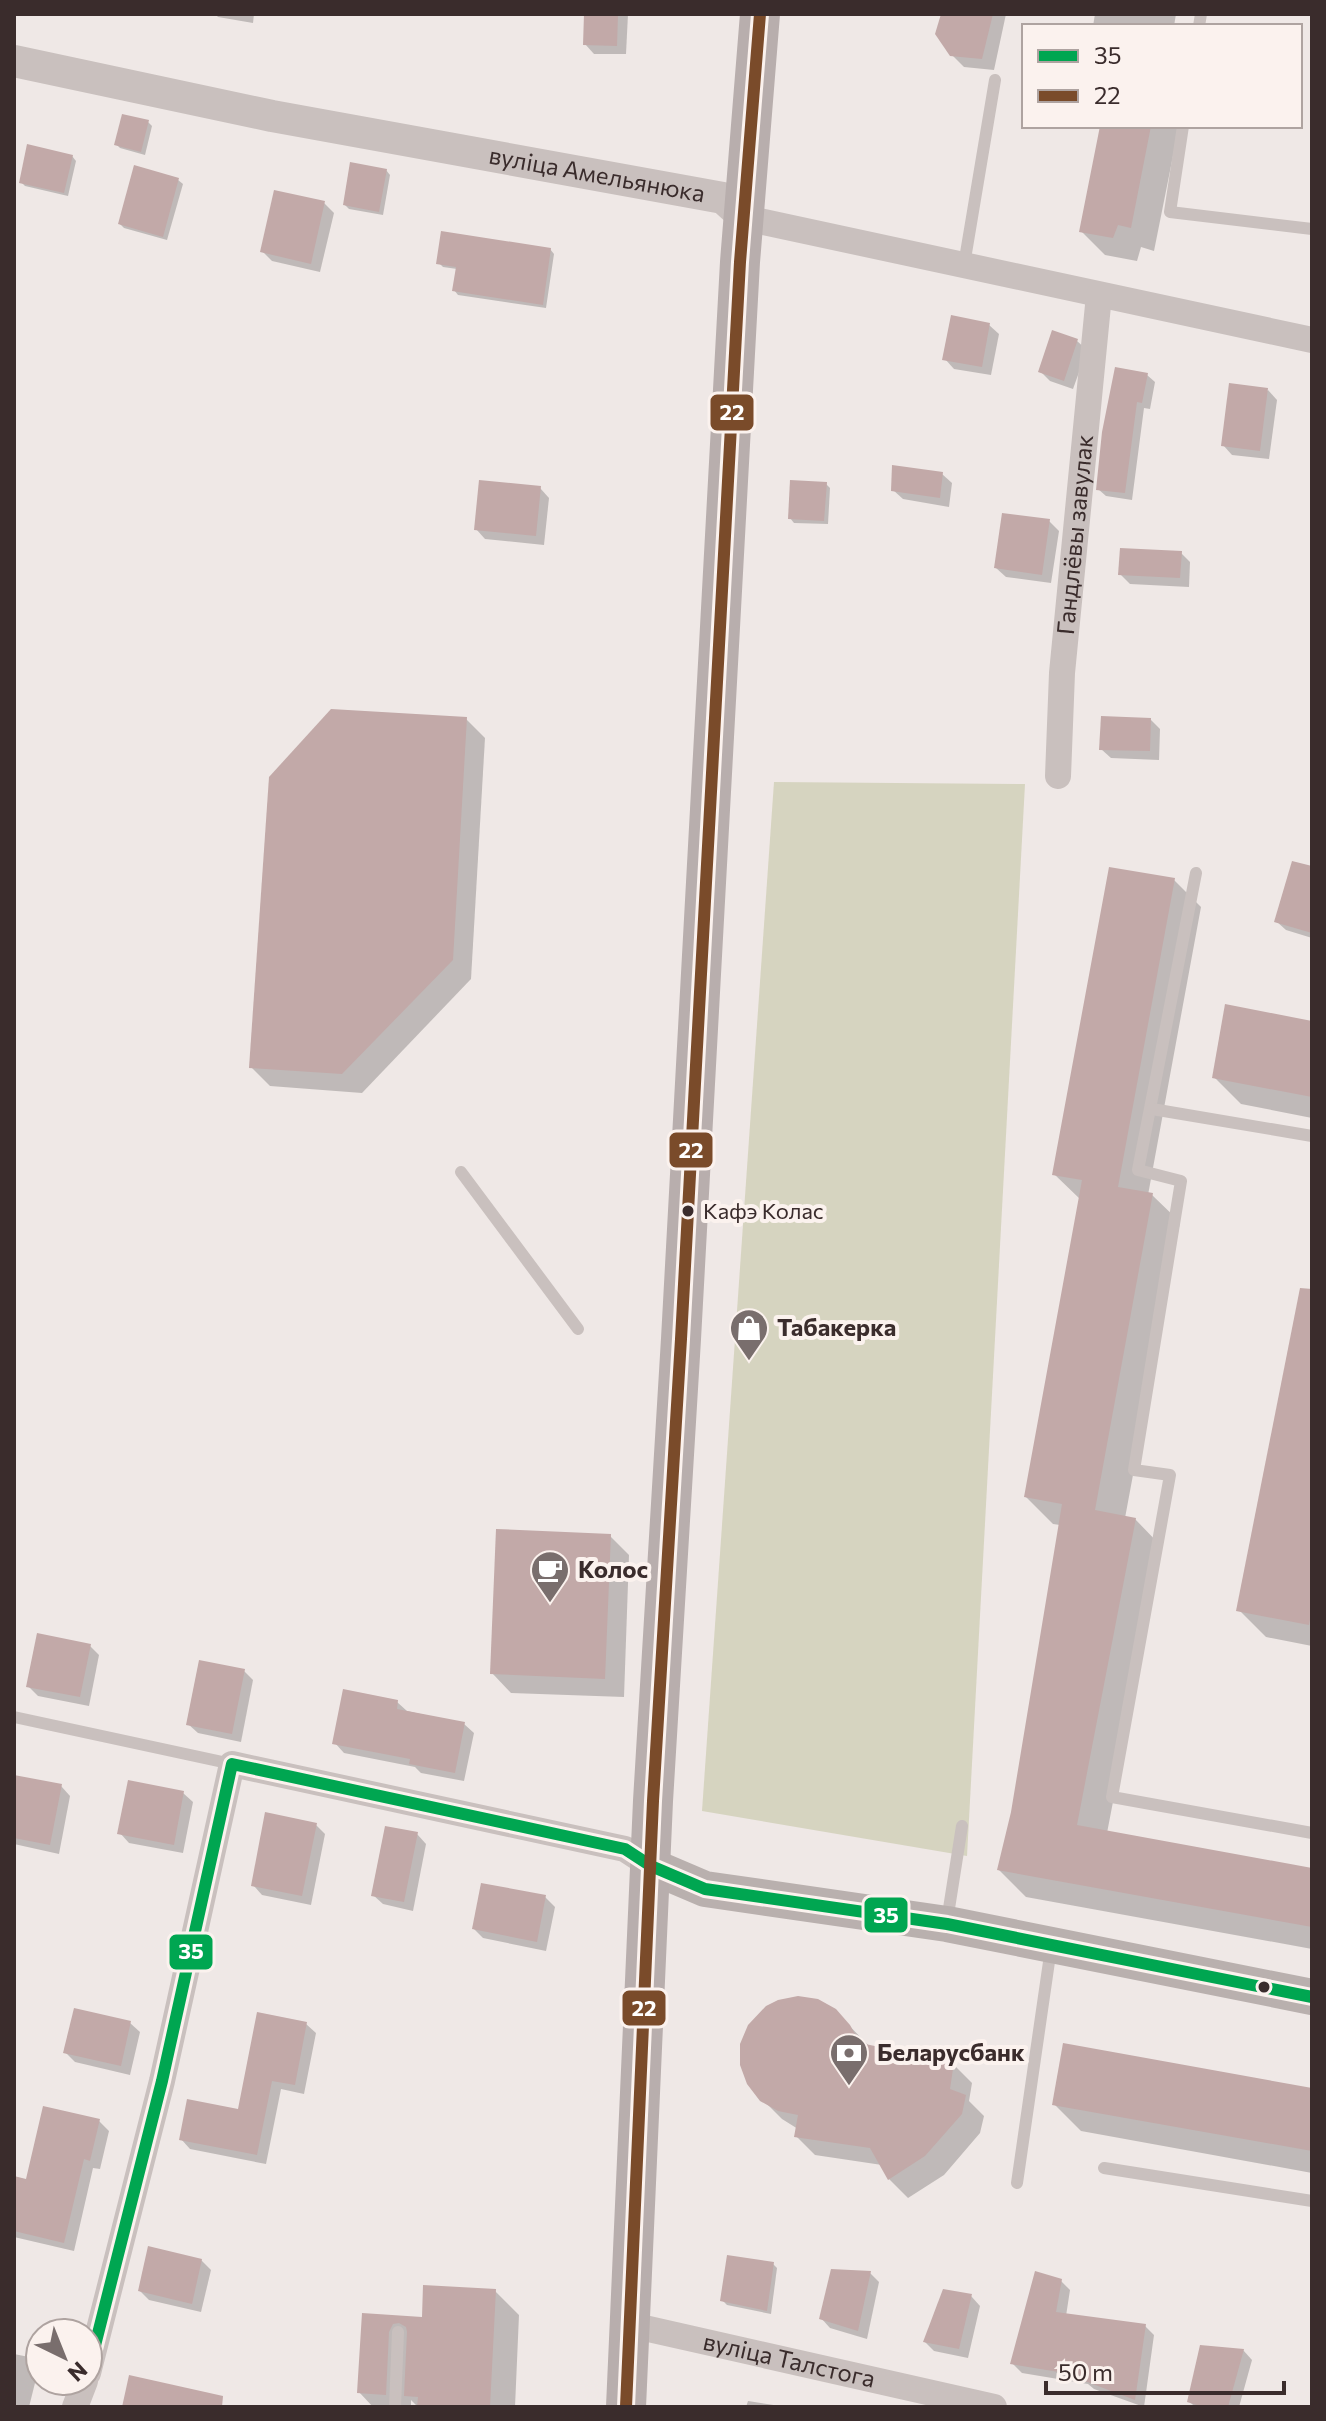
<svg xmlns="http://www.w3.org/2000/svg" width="1326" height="2421" viewBox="0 0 1326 2421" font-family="Commissioner,sans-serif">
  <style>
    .green { fill: #d6d4c0 }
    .shadow { fill: #0003 }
    .building { fill: #c2a9a8 }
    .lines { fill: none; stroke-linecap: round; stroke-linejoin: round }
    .service { stroke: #c9c0be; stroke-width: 12 }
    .minor { stroke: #c9c0be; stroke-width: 26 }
    .tertiary { stroke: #c9c0be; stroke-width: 32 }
    .secondary { stroke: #b9b0ae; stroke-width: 36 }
    .primary { stroke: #b8aead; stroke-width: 40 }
    .bus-1-casing { stroke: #fbf2ee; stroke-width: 18 }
    .bus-2-casing { stroke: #fbf2ee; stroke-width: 18 }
    .bus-1 { stroke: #00a651; stroke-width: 12 }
    .bus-2 { stroke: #7a4b2a; stroke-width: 12 }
    .bus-dot { fill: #3a2c2c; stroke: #fbf2ee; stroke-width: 3 }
    .labels { text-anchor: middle; stroke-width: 8; stroke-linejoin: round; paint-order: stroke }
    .bus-label { font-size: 22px; fill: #3a2c2c; stroke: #fbf2ee; text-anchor: start }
    .street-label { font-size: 24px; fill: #3a2c2c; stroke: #fbf2ee }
    .poi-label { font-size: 24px; font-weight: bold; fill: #3a2c2c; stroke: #fbf2ee; text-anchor: start }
    .line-badge { stroke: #fbf2ee; stroke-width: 3 }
    .badge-label { font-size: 22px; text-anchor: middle; font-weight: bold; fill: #fff }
  </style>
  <rect width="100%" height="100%" fill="#efe8e6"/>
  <polygon class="green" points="774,782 1025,784 967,1856 702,1811"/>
  <g class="shadow">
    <polygon points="215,14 254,14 253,23 218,17"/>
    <polygon points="586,14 628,14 626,54 594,54 585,44"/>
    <polygon points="943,14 1006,14 994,70 964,67 952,55"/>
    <polygon points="1095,14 1176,14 1174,26 1093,26"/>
    <polygon points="148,122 152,126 145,155 120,148 116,144"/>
    <polygon points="1102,126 1179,126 1154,251 1141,247 1137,261 1105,255 1081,231"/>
    <polygon points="72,156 76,161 68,196 25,186 21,182"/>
    <polygon points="386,170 390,175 383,215 349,209 345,205"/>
    <polygon points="178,180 183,184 167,240 124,228 120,224"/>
    <polygon points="324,203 334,213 320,272 272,261 262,251"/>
    <polygon points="550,249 554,254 546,308 458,295 454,290 457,269 443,267 439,263"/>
    <polygon points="989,325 999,334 991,375 954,369 945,359"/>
    <polygon points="1077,341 1087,350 1073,389 1050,381 1040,371"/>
    <polygon points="1147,375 1155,382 1150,409 1144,408 1132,500 1106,496 1098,489"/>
    <polygon points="1268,390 1277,400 1269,459 1232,455 1223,445"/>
    <polygon points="942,474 952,483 949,507 903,499 893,490"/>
    <polygon points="826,484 830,488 828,524 794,523 790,518"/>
    <polygon points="540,488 549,498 544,545 485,539 476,529"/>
    <polygon points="1049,521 1059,531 1051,583 1006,577 996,568"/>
    <polygon points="1181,553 1190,562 1189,587 1130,584 1120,574"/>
    <polygon points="466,719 485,738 471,979 362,1093 270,1086 251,1067"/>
    <polygon points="1151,720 1160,729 1159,760 1111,758 1101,749"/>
    <polygon points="1312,868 1312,938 1286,930 1276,921"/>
    <polygon points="1174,880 1201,907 1148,1195 1152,1195 1180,1222 1125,1518 1135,1519 1162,1547 1107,1833 1312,1870 1312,1949 1026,1897 999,1870 1013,1813 1060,1525 1053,1524 1026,1497 1081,1200 1054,1174"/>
    <polygon points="1312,1023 1312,1118 1241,1104 1214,1077"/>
    <polygon points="1312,1310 1312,1646 1266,1637 1239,1610"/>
    <polygon points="610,1536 629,1555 624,1697 511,1693 492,1673"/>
    <polygon points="90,1646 99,1655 89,1706 38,1696 28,1686"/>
    <polygon points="244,1671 253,1680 241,1742 198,1733 188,1724"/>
    <polygon points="397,1702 407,1711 464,1724 474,1733 464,1781 421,1773 415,1767 344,1753 335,1743"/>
    <polygon points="14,1777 61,1786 70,1796 59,1854 14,1844"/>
    <polygon points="183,1793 193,1802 183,1853 129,1843 120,1833"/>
    <polygon points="316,1825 325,1834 311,1905 262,1895 253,1885"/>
    <polygon points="417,1834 426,1844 413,1911 383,1904 373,1895"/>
    <polygon points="545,1897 555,1907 546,1951 483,1938 474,1929"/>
    <polygon points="835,2011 869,2046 953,2064 972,2083 969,2101 984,2116 980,2133 944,2175 908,2198 889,2179 882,2165 815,2155 796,2136 798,2129 782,2119 762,2099"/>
    <polygon points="130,2023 140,2032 130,2075 75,2062 66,2053"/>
    <polygon points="306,2024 316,2033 304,2094 281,2089 266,2164 190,2149 181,2139 239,2111"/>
    <polygon points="1312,2090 1312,2173 1081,2131 1054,2104"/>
    <polygon points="99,2121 109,2131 100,2169 93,2168 74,2251 14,2237 14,2178 27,2182"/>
    <polygon points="201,2260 211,2270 201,2312 149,2300 140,2291"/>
    <polygon points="773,2264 777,2268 771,2314 727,2305 722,2300"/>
    <polygon points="870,2273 879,2282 867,2339 830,2328 821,2318"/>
    <polygon points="1061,2281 1070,2290 1066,2316 1145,2326 1154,2335 1144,2407 1094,2389 1088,2384 1022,2373 1012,2363"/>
    <polygon points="495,2291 519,2315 515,2407 418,2407 411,2400 411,2407 373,2407 359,2392 364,2315 424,2319"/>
    <polygon points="971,2296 980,2306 968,2358 934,2351 925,2342"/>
    <polygon points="1243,2350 1252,2360 1239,2407 1195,2407 1189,2401"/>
    <polygon points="14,2354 29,2357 39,2367 29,2407 14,2407"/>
    <polygon points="748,2401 787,2407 746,2407"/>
  </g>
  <g class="building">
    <polygon points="584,14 618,14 617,46 583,45"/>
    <polygon points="941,14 993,14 982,59 950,56 935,34"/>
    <polygon points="122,114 149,120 141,152 114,145"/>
    <polygon points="1100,126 1151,126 1131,228 1118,225 1113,238 1079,232"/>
    <polygon points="27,144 73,155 64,193 19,183"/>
    <polygon points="350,162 387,169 379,212 343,205"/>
    <polygon points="134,165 179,178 163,237 118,224"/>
    <polygon points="274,190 325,201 311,264 260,252"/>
    <polygon points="441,231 551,248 543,305 452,291 456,267 436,264"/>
    <polygon points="951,315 990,323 982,367 942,360"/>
    <polygon points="1052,330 1078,339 1064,381 1038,372"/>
    <polygon points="1115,367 1148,373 1142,403 1137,402 1125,493 1096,490 1102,432"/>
    <polygon points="1229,383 1268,388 1260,451 1221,446"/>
    <polygon points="892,465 943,472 940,498 891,491"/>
    <polygon points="479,480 541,486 536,536 474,530"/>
    <polygon points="790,480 827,482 824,521 788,519"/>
    <polygon points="1002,513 1050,519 1042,575 994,568"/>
    <polygon points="1120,548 1182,551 1180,578 1118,575"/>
    <polygon points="331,709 467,717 453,960 342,1074 249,1068 269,777"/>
    <polygon points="1101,716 1151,718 1150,751 1099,750"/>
    <polygon points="1292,861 1312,866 1312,933 1274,922"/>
    <polygon points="1109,867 1175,878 1118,1187 1153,1193 1095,1510 1136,1518 1077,1825 1312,1868 1312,1927 997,1870 1011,1812 1062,1504 1024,1497 1082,1180 1052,1175"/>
    <polygon points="1225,1004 1312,1021 1312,1097 1212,1078"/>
    <polygon points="1300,1288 1312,1289 1312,1609 1309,1625 1236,1611"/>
    <polygon points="496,1529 611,1534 605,1679 490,1674"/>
    <polygon points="37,1633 91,1644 80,1697 26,1687"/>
    <polygon points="199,1660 245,1669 232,1734 186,1725"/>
    <polygon points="343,1689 398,1700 397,1709 465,1722 455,1773 409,1764 410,1759 332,1744"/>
    <polygon points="14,1775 62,1784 50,1845 14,1838"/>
    <polygon points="128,1780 184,1791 174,1845 117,1834"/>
    <polygon points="265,1812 317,1823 302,1896 251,1886"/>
    <polygon points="385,1826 418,1832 404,1902 371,1896"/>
    <polygon points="481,1883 546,1895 537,1942 472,1929"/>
    <polygon points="798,1996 818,1999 836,2009 850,2025 860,2043 954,2062 950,2089 966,2095 962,2114 925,2156 888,2180 870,2148 794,2137 798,2115 778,2111 760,2101 747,2084 740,2065 740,2044 748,2025 766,2006 778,2000"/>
    <polygon points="74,2008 131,2021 121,2066 63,2053"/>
    <polygon points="257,2012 307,2022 295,2085 272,2081 257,2155 179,2140 187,2099 238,2109"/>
    <polygon points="1063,2043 1312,2088 1312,2151 1052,2105"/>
    <polygon points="43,2106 100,2119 90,2161 84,2159 64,2243 14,2231 14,2176 26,2179"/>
    <polygon points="148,2246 202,2259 192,2304 138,2291"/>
    <polygon points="727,2255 774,2262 767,2311 720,2301"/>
    <polygon points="831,2269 871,2271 858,2331 819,2319"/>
    <polygon points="1035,2271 1062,2279 1056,2312 1146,2324 1135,2400 1082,2380 1083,2376 1010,2364"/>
    <polygon points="423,2285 496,2289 490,2407 417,2407 418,2397 404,2396 407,2332 406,2327 399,2323 393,2324 389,2332 386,2395 357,2393 362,2313 422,2317"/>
    <polygon points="943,2289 972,2294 959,2349 923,2342"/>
    <polygon points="1200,2345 1244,2349 1228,2407 1203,2407 1187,2402"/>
    <polygon points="129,2375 223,2396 222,2407 122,2407"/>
  </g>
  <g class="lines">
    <g class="service">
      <polyline points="1199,26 1201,14"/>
      <polyline points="1183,126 1170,212 1312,229"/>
      <polyline points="964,265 995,80"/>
      <polyline points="1196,873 1138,1170 1181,1181 1134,1470 1170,1475 1112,1797 1312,1833"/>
      <polyline points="1152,1109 1312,1136"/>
      <polyline points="461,1172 578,1329"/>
      <polyline points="14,1717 232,1764"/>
      <polyline points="947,1921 962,1826"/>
      <polyline points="1104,2168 1312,2201"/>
      <polyline points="1017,2183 1051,1948"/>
      <polyline points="395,2407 398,2332"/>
    </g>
    <g class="minor">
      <polyline points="745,218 1312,340"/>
      <path id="s1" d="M1058 776 1062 673 1099 295"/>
      <path id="s2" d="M631 2325 994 2407"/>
      <polyline points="88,2373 162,2081 232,1764 625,1849 651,1866"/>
      <polyline points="75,2407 85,2381"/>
    </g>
    <path class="tertiary" id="s3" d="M14 61 272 116 723 198 745 218"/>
    <polyline class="secondary" points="651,1866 705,1889 947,1924 1312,1997"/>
    <polyline class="primary" points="626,2407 653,1801 681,1339 740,262 760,14"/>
    <g class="bus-1-casing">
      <polyline id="bus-1" points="88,2373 162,2081 232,1764 625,1849 651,1866 705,1889 947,1924 1312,1997"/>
    </g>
    <g class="bus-2-casing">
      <polyline id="bus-2" points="626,2407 653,1801 681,1339 740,262 760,14"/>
    </g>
    <use href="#bus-1" class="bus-1"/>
    <use href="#bus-2" class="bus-2"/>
  </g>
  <defs>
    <g id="shop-pin" transform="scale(2)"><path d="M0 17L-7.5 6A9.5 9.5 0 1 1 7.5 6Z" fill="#796e6d" stroke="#fbf2ee"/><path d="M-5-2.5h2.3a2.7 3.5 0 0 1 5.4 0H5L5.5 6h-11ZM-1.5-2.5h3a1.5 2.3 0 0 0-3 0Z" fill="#fff"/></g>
    <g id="cafe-pin" transform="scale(2)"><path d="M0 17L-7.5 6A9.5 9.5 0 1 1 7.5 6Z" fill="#796e6d" stroke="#fbf2ee"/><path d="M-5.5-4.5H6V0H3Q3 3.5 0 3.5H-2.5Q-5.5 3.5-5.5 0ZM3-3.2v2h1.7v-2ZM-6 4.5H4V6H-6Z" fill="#fff"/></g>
    <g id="bank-pin" transform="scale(2)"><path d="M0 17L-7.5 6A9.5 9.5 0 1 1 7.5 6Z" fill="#796e6d" stroke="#fbf2ee"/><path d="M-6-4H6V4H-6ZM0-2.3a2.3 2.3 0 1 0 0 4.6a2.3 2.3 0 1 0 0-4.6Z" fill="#fff"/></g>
  </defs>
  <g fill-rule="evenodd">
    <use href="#shop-pin" x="749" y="1328"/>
    <use href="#cafe-pin" x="550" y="1570"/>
    <use href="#bank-pin" x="849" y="2053"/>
  </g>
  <g class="bus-dot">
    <circle cx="688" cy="1211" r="7"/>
    <circle cx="1264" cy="1987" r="7"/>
  </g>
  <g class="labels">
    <g class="bus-label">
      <text x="703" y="1219">Кафэ Колас</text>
    </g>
    <g class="street-label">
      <text dy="8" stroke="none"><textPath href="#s3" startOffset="594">вуліца Амельянюка</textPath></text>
      <text dy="8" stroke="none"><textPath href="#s1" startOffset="242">Гандлёвы завулак</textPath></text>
      <text dy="8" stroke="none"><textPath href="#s2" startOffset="162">вуліца Талстога</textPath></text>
    </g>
    <g class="poi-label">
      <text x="777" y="1336">Табакерка</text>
      <text x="578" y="1578">Колос</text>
      <text x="877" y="2061">Беларусбанк</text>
    </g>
  </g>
  <g class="line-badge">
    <rect x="709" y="393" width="46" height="39" rx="8" fill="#7a4b2a"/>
    <rect x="668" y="1131" width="46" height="38" rx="8" fill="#7a4b2a"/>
    <rect x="863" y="1896" width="46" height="38" rx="8" fill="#00a651"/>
    <rect x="168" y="1933" width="46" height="38" rx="8" fill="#00a651"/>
    <rect x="621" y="1989" width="46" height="38" rx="8" fill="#7a4b2a"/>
  </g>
  <g class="badge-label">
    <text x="732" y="420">22</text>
    <text x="691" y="1158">22</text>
    <text x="886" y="1923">35</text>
    <text x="191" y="1959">35</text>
    <text x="644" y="2016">22</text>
  </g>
  <rect width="1326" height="2421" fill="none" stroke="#3a2c2c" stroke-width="32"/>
  <rect x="1022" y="24" width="280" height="104" fill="#fbf2ee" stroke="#aea3a0" stroke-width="2"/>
  <rect x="1038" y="50" width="40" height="12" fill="#00a651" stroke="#aea3a0" stroke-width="2"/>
  <text x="1094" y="64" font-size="24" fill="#3a2c2c">35</text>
  <rect x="1038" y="90" width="40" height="12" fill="#7a4b2a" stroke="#aea3a0" stroke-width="2"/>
  <text x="1094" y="104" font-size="24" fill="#3a2c2c">22</text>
  <g transform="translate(64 2357) rotate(137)"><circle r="38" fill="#fbf2ee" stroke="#aea3a0" stroke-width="2"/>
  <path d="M0-6L14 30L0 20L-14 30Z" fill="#796e6d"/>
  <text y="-12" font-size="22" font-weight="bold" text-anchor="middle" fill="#3a2c2c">N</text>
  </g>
  <path d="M1046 2381v12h238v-12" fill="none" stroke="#3a2c2c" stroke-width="4"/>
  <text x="1058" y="2381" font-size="24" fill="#3a2c2c" stroke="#fbf2ee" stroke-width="6" paint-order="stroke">50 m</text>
</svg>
